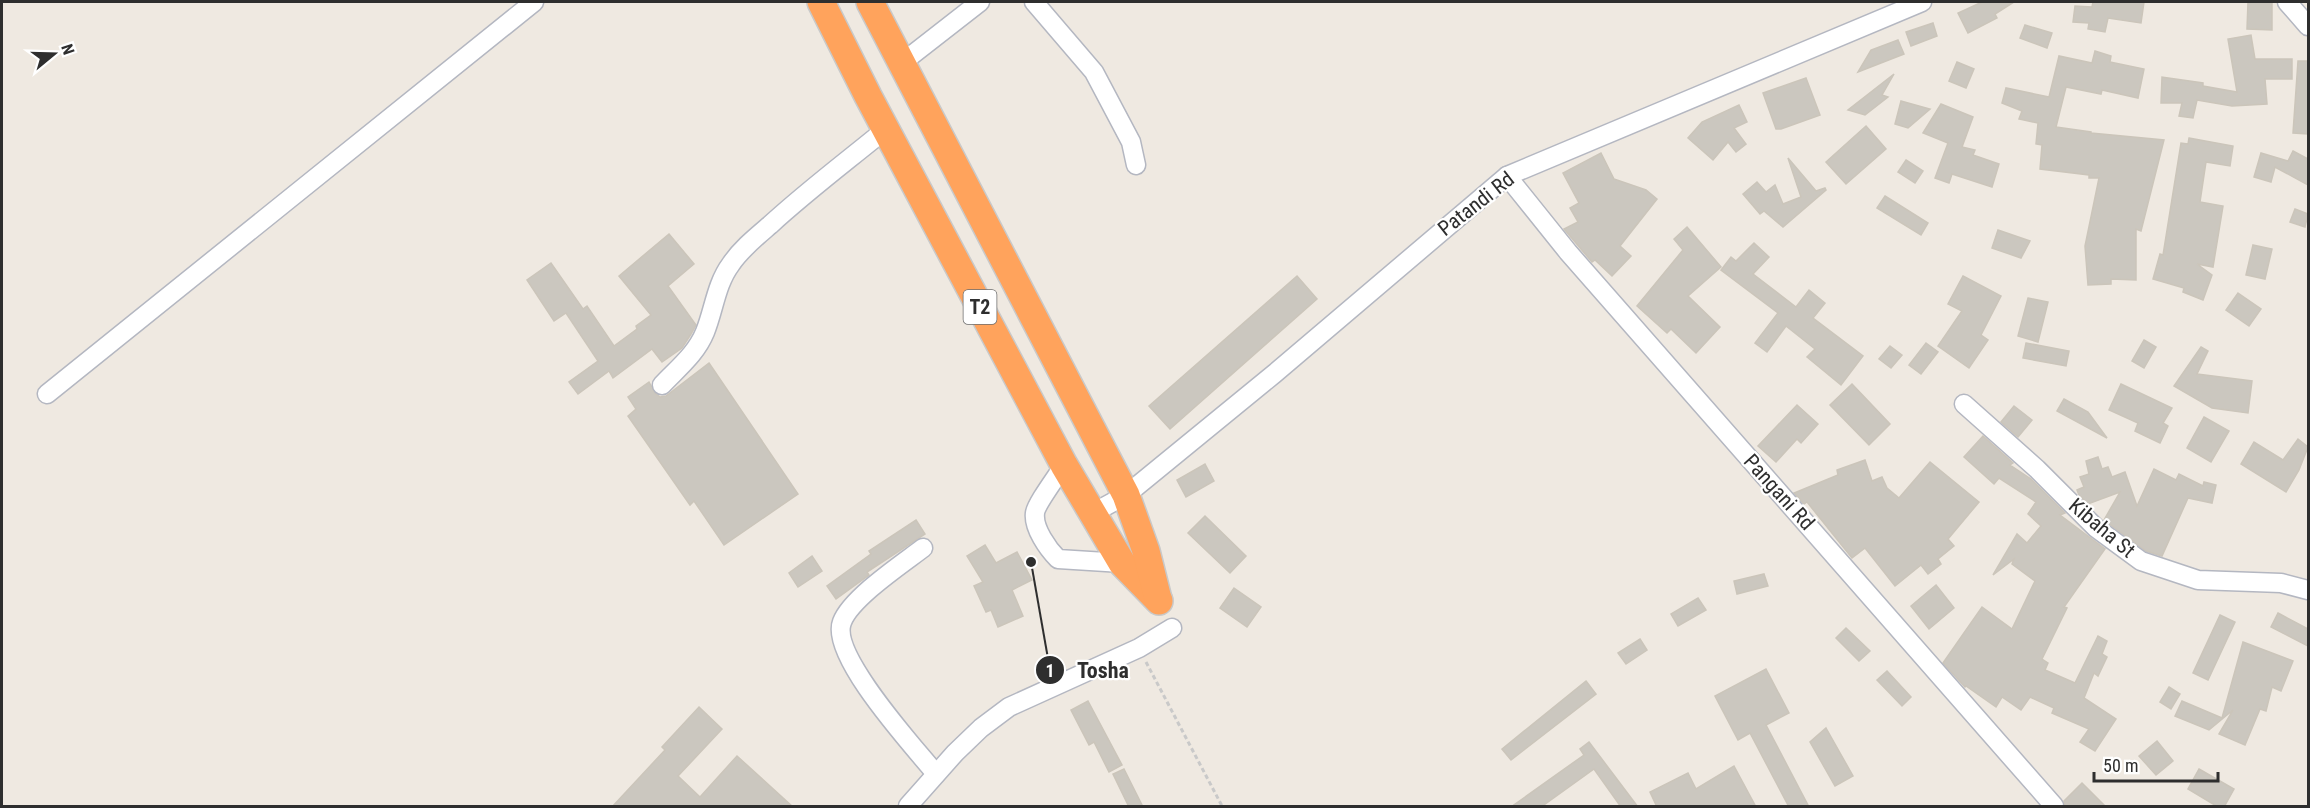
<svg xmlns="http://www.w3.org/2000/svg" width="2310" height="808" viewBox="0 0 2310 808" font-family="'Roboto Condensed',sans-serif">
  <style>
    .building { fill: #cbc7bf; stroke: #cbc5ba; stroke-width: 1.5 }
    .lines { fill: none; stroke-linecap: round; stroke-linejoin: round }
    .minor-casing { stroke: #b4b7c1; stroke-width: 21 }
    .highway-casing { stroke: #c9c9c9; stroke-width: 30 }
    .path { stroke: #c9c9c9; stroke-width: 3; stroke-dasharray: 4.5 3; stroke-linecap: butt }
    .minor { stroke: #fff; stroke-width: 18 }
    .highway { stroke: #ffa35c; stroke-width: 27 }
    .labels { text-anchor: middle; stroke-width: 4.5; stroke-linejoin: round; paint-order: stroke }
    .shield { fill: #fff; stroke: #6d6d6d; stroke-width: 1.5 }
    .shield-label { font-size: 20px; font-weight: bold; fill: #2e2e2e }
    .street-label { font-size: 21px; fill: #2e2e2e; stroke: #fff }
    .leader { fill: none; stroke: #2e2e2e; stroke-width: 2 }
    .callout-dot { fill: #2e2e2e; stroke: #fff; stroke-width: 2 }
    .mark-label { font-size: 18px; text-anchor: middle; font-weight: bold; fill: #fff }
    .callout-label { font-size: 22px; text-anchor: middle; font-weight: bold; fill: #2e2e2e; stroke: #fff; stroke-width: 4.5; stroke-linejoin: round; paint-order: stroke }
  </style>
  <rect width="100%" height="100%" fill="#efe9e1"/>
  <g class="building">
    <polygon points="1982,2 2014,2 1995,14 1997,18 1968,33 1958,13"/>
    <polygon points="2093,2 2144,2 2141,23 2108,18 2105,32 2088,29 2089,23 2073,22 2075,6 2092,7"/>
    <polygon points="2248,2 2272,2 2272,30 2247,29"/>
    <polygon points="1933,23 1937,36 1911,46 1906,32"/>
    <polygon points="2025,25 2052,33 2047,48 2020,38"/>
    <polygon points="2251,35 2255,59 2292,59 2292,79 2265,79 2267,104 2232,106 2197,100 2193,118 2179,116 2182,103 2161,103 2162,77 2203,83 2203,86 2237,92 2228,39"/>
    <polygon points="1898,40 1904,54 1858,72 1871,50"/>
    <polygon points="2095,51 2111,56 2110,62 2144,69 2138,98 2102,90 2101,94 2066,87 2056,127 2091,132 2091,133 2164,140 2141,231 2136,229 2136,280 2111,279 2111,284 2088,285 2085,246 2099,178 2089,178 2089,175 2040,169 2042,145 2036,144 2038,123 2019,119 2022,111 2002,103 2006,88 2049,97 2059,56 2092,63"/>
    <polygon points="2298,61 2308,61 2308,134 2293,133"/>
    <polygon points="1957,62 1974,69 1966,88 1949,81"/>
    <polygon points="1894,74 1882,95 1888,97 1865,115 1848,110"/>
    <polygon points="1806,78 1820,115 1781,129 1776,129 1763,93"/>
    <polygon points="1901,101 1930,109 1908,128 1895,124"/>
    <polygon points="1941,104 1973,117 1962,147 1975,150 1973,155 1999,164 1992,187 1952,174 1949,183 1935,178 1948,143 1923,133"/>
    <polygon points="1739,105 1747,122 1734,128 1746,144 1736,152 1728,142 1713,160 1688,138 1702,122"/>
    <polygon points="1866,126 1886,149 1846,184 1826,162"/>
    <polygon points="2189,138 2233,146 2230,166 2206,162 2200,202 2223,206 2213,267 2197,264 2212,275 2203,300 2183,292 2184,288 2153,279 2160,254 2163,255 2181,143 2188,144"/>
    <polygon points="2293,151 2308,159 2308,185 2275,167 2271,182 2254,177 2261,153 2288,161"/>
    <polygon points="1601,153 1614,179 1646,190 1657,199 1620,246 1631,256 1612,276 1595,260 1592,262 1564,229 1578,222 1570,208 1579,203 1563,173"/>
    <polygon points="1788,158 1816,191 1825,188 1826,190 1783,227 1764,211 1760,214 1743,194 1757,182 1766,192 1775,185 1783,204 1801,197"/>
    <polygon points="1906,160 1923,171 1915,183 1898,172"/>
    <polygon points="1885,196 1928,223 1921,235 1877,208"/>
    <polygon points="2295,209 2308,214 2305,227 2290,222"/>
    <polygon points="1687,227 1721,267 1688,296 1720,327 1696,353 1671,329 1667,333 1637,306 1683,250 1674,239"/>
    <polygon points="1998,230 2030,241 2021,258 1992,248"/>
    <polygon points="669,234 694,264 668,286 696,325 691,334 682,348 662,362 652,349 613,378 609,371 578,394 569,382 598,361 566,313 554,321 527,280 551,263 583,309 587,306 614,346 637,329 636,326 651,315 619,276"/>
    <polygon points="1754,243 1769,257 1753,274 1796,307 1809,290 1825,303 1813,318 1863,356 1841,385 1807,357 1815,349 1786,326 1767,352 1755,343 1778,313 1721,270 1731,257 1736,261"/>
    <polygon points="2253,245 2272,249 2265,279 2246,275"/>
    <polygon points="1297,276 1317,299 1170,429 1149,406"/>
    <polygon points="1963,276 2001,296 1981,335 1988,340 1969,368 1938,346 1962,311 1948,304"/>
    <polygon points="2238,293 2261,309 2249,326 2226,310"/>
    <polygon points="2028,298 2048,302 2038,342 2018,336"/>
    <polygon points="2144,340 2156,347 2144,368 2132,361"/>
    <polygon points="1926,343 1938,352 1921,374 1909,365"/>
    <polygon points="2026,343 2069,351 2066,366 2023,358"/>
    <polygon points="1890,346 1902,355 1891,368 1879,359"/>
    <polygon points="2201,347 2208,351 2197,374 2252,381 2248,413 2212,408 2174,386"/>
    <polygon points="709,363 798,494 724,545 694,501 690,505 628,416 636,409 628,397 649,382 655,393 660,397 666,396"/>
    <polygon points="1852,384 1890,424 1869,445 1830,405"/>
    <polygon points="2121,384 2172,408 2163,423 2168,426 2160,443 2135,431 2138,423 2109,410"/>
    <polygon points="2064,399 2088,412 2107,438 2057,411"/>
    <polygon points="1797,405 1818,424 1801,443 1797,439 1776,462 1758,446"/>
    <polygon points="2014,406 2032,420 2018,437 2001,422"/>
    <polygon points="2204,417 2229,431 2211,462 2187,448"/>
    <polygon points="1983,436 2013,463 2010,465 2031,479 2065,513 2060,515 2105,549 2064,607 2067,608 2042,659 2048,663 2045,670 2075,683 2098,636 2107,641 2102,654 2107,657 2098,676 2094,673 2084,698 2116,719 2095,751 2080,742 2089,729 2052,713 2054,708 2030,697 2021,710 2002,697 1996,707 1966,686 1965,687 1943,663 1982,607 2012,629 2035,581 2012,564 2014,559 1993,575 2017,534 2027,543 2041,526 2028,514 2036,502 1999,478 1994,484 1964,457"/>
    <polygon points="2298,439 2308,447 2299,470 2286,492 2241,464 2254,442 2283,460"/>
    <polygon points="2098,457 2102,469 2108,467 2112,477 2125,472 2137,506 2154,469 2176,480 2179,474 2203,486 2204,482 2216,485 2212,503 2188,498 2162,556 2146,551 2104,520 2120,492 2088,504 2079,495 2077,490 2084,487 2080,477 2089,474 2086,461"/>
    <polygon points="1865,460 1872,481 1882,477 1887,488 1899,498 1930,462 1979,502 1948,539 1954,546 1938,559 1941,564 1928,574 1921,565 1895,586 1865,548 1852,558 1807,502 1804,504 1794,493 1838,475 1837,470"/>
    <polygon points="1205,464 1214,481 1186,497 1177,480"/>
    <polygon points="1205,516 1246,556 1230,573 1188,533"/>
    <polygon points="916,520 925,534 867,572 869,575 836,599 827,586 871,554 869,551"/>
    <polygon points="985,545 996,563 1017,552 1032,580 1012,590 1023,616 998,627 991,610 986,612 974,586 983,582 967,556"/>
    <polygon points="812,556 822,571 798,587 789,573"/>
    <polygon points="1764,574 1768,586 1737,594 1734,581"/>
    <polygon points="1936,585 1954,608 1929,629 1911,606"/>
    <polygon points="1234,588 1261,607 1247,627 1220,608"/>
    <polygon points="1698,598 1706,610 1678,626 1671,614"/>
    <polygon points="2278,613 2308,629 2308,646 2271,627"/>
    <polygon points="2220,615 2235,622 2208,680 2193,673"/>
    <polygon points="1846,628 1870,651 1859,661 1836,638"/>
    <polygon points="1640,639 1647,650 1626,664 1618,653"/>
    <polygon points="2243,642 2293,661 2281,691 2272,687 2266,711 2260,709 2245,745 2219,734 2233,710 2209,730 2175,716 2182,701 2222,718"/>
    <polygon points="1766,669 1789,713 1766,725 1809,807 1789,807 1750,733 1738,740 1715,696"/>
    <polygon points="1887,671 1911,697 1902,706 1877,680"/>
    <polygon points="1586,681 1596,694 1511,760 1502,749"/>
    <polygon points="2169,687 2180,694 2171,709 2160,702"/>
    <polygon points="1088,701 1122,765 1109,772 1094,742 1089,745 1071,710"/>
    <polygon points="699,707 722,729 678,776 700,797 737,756 793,807 612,807 665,750 662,747"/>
    <polygon points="1826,728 1853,776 1835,786 1810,742"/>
    <polygon points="2157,741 2173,761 2156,775 2139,756"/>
    <polygon points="1589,742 1638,807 1621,807 1594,769 1541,807 1511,807 1584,755 1580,749"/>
    <polygon points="1734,766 1756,807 1657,807 1650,792 1688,773 1696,789"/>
    <polygon points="1124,769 1143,807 1129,807 1113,774"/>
    <polygon points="2199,769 2234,789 2224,807 2218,807 2188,789"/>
    <polygon points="2082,783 2106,807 2065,807 2064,801"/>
  </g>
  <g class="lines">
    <g class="minor-casing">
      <g id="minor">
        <polyline points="1034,2 1094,72 1131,142 1136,165"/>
        <polyline points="2287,2 2308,26"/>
        <polyline points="903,62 980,2"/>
        <polyline points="1507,176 1568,252 2054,806"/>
        <path d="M662 385C678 368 696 354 705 332 714 310 716 284 731 264 741 249 756 237 770 225 807 191 847 161 886 129"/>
        <polyline points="47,394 534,2"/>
        <polyline points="1964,404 2037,469 2096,528 2141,561 2198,580 2281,583 2308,590"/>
        <path d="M1064 465C1058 475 1036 504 1035 513 1033 528 1048 549 1058 559L1122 563"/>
        <polyline points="1093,513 1126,495 1274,374 1507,176 1922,2"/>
        <path d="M923 548C902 564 851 598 842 622 829 655 915 748 936 774"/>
        <polyline points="908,806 955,753 981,728 1009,707 1139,648 1172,628"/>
      </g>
    </g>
    <g class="highway-casing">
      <g id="highway">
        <polyline points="821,2 868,96 1064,465 1122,563 1159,601"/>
        <polyline points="870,2 1126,495 1146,551 1158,599"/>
      </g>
    </g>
    <polyline class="path" points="1146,662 1222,806"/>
    <use href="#minor" class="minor"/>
    <use href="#highway" class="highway"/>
  </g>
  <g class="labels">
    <rect class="shield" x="963.5" y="290" width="33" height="34" rx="4.5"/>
    <g class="shield-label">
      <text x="980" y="314">T2</text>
    </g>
    <g class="street-label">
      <text transform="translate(1476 204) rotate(-38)" y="7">Patandi Rd</text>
      <text transform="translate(1779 492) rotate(48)" y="7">Pangani Rd</text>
      <text transform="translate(2102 528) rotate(40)" y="7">Kibaha St</text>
    </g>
  </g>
  <path class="leader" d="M1031 562L1050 670"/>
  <g class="callout-dot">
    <circle cx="1031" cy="562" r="6"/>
    <circle cx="1050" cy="670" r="15"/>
  </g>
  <g class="mark-label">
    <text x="1050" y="677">1</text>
  </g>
  <g class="callout-label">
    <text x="1103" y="678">Tosha</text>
  </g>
  <rect width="2310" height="808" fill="none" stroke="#2e2e2e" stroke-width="6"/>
  <g transform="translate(54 54) rotate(71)" stroke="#ffffff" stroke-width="4.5" paint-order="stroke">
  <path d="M0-4.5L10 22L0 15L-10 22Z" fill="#2e2e2e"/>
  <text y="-9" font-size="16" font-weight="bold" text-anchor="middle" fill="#2e2e2e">N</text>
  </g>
  <path d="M2094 772v9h124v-9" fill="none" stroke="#2e2e2e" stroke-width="3"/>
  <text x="2103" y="772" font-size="18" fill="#2e2e2e" stroke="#ffffff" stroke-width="4.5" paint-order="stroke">50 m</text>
</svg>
